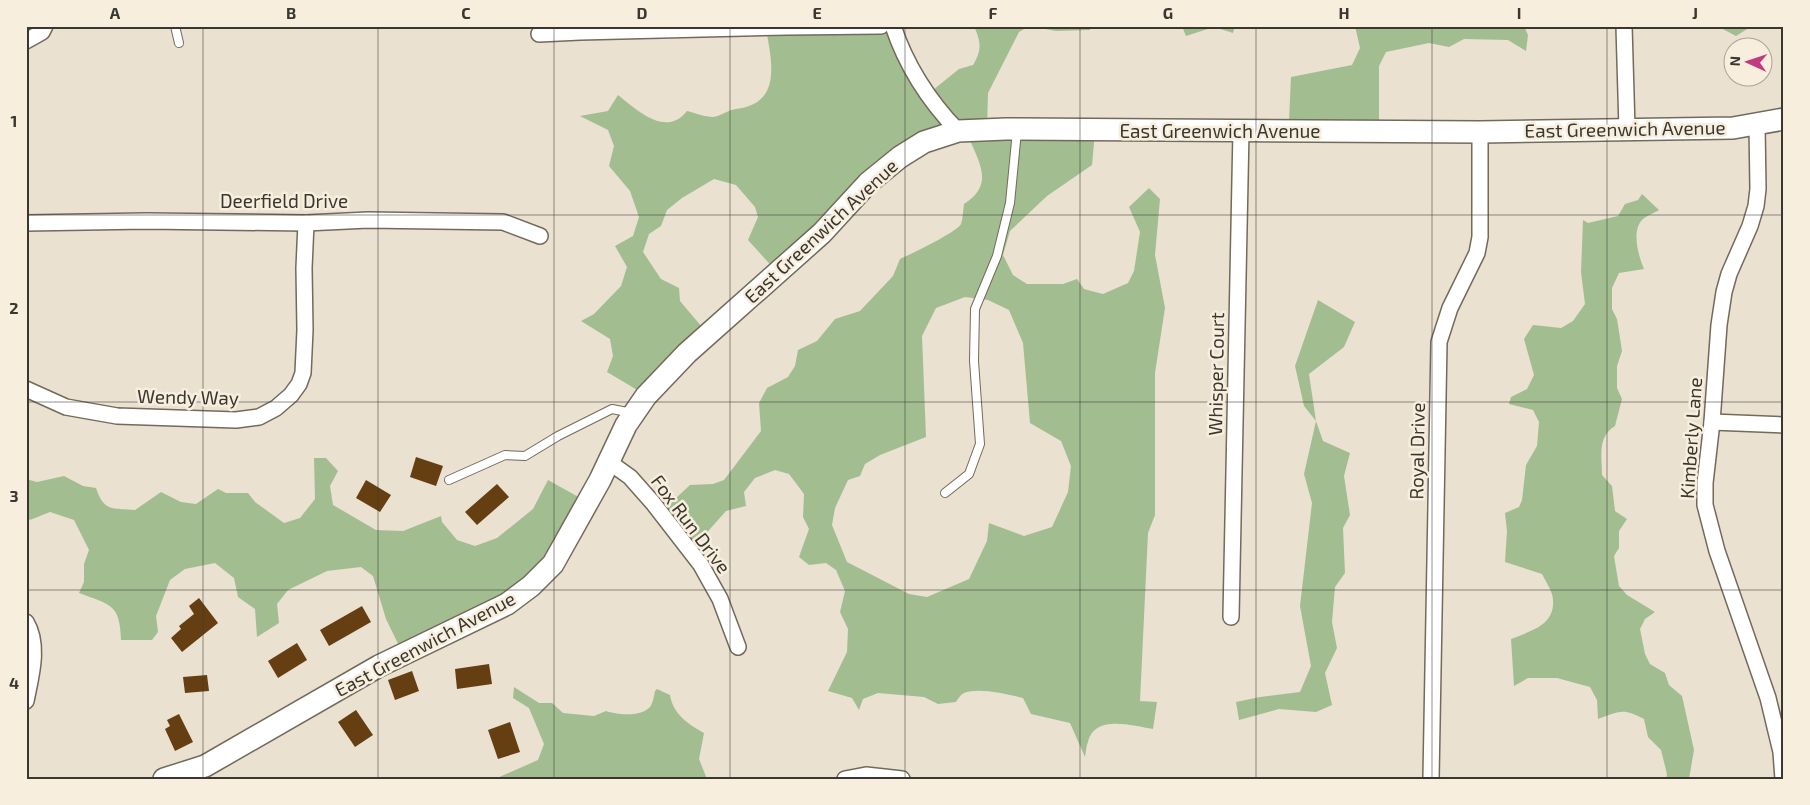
<svg xmlns="http://www.w3.org/2000/svg" width="1810" height="805" viewBox="0 0 1810 805" font-family="'Exo 2',sans-serif">
  <style>
    .green { fill: #a2be91; fill-rule: evenodd }
    .building { fill: #653e12 }
    .lines { fill: none; stroke-linecap: round; stroke-linejoin: round }
    .lane-casing { stroke: #726a5b; stroke-width: 10 }
    .street-casing { stroke: #726a5b; stroke-width: 18 }
    .secondary-casing { stroke: #726a5b; stroke-width: 24 }
    .lane { stroke: #fff; stroke-width: 8 }
    .street { stroke: #fff; stroke-width: 15 }
    .secondary { stroke: #fff; stroke-width: 21 }
    .grid { fill: none; stroke: #3a3630; stroke-width: 1; stroke-opacity: 0.55 }
    .labels { text-anchor: middle; stroke-width: 5; stroke-linejoin: round; paint-order: stroke }
    .street-label { font-size: 19px; fill: #3a3630; stroke: #f7eedd }
    .neatline { fill: none; stroke: #3a3630; stroke-width: 2 }
    .grid-label { font-size: 16px; text-anchor: middle; font-weight: bold; fill: #3a3630 }
  </style>
  <rect width="100%" height="100%" fill="#eae1d0"/>
  <g class="green">
    <path d="M890 26 928 94 959 69 973 65C982 50 981 42 974 26H1091L1090 30 1056 31 1029 26 1019 32 988 93 987 129 1095 132 1092 165 1047 196 1010 231 1003 255 1013 275 1027 284H1063L1077 279 1084 289 1103 294 1128 283 1134 271 1140 232 1129 207 1149 188 1160 199 1155 255 1165 308 1155 373V515L1148 533 1140 701 1157 702 1153 729C1132 726 1095 714 1088 742 1086 746 1086 752 1085 757L1070 723 1031 714 1023 698C1008 694 978 687 964 693 960 695 958 699 956 702L938 704 924 697 878 693 863 699 859 710 852 698 828 691 847 652 848 629 840 612 845 591 836 570 826 563 809 565 799 557 809 529 803 517 804 494 789 474 775 470 755 478 744 492 746 506 726 511 694 547 661 512 690 485 713 484 724 480 761 431 759 403 767 388 788 377 795 366 798 350 817 341 835 319 860 311 893 276 900 259C911 254 957 232 961 224 963 218 963 210 964 204 996 183 978 162 967 133L921 143 777 272 748 240 758 217 755 207 736 185 714 179 682 198 667 210 661 226 649 234 643 252 661 279 679 288 680 301 707 333 649 397 607 372 613 356 610 339 581 321 594 314 621 286 627 267 615 246 633 236 639 217 630 191 609 166 614 146 608 130 580 116 608 111 618 95C637 110 666 138 687 111 695 113 705 117 713 117 721 116 728 110 736 109 782 104 772 62 766 29ZM965 297 988 300 1009 310 1023 343 1030 423 1061 441 1071 466 1068 492 1052 527 1024 536 989 523 987 541 969 579 927 597 909 594 847 562 832 525 835 508 848 480 860 476 865 464 880 455 926 437 922 336 936 308Z"/>
    <polygon points="1182,26 1235,26 1233,33 1214,27 1186,36"/>
    <polygon points="1355,26 1524,26 1528,35 1526,51 1508,40 1464,39 1449,47 1429,43 1386,52 1379,66 1379,132 1289,121 1291,77 1352,65 1360,48"/>
    <polygon points="1717,26 1752,26 1736,36"/>
    <path d="M1642 194 1659 210C1654 213 1646 216 1642 220 1631 232 1639 257 1644 269L1619 273 1612 288V309L1617 319 1622 351 1617 366V388L1622 399 1615 426C1597 437 1602 456 1602 475L1612 486 1615 511 1627 519 1619 531V548L1614 556 1619 586 1627 595 1655 612 1645 619 1640 629 1645 654 1650 664 1665 673 1669 685 1682 696 1694 750 1689 779H1666L1667 774 1661 750 1648 737 1644 719C1623 708 1620 711 1598 719L1597 700 1590 687 1557 678H1528L1514 686 1511 639C1530 631 1555 626 1553 600 1553 592 1546 582 1542 574L1505 562 1507 531 1505 513 1519 507 1522 500 1526 465 1537 446 1539 422 1533 410 1509 404 1511 397 1527 389 1534 375 1524 339 1533 325 1561 328 1573 321 1585 304 1581 272 1583 220 1588 223 1618 216 1625 204 1638 200Z"/>
    <polygon points="1318,300 1355,322 1344,347 1309,374 1316,421 1323,441 1350,453 1344,476 1350,515 1343,528 1345,573 1335,587 1332,622 1337,648 1325,673 1332,705 1316,712 1279,709 1239,720 1236,702 1260,697 1300,692 1311,666 1300,606 1312,503 1304,474 1316,421 1304,406 1295,366"/>
    <path d="M314 458H326L338 471 330 486 333 505 376 530 403 531 441 516 442 522 457 540 475 546 497 538 533 509 548 480 582 499 552 565 403 654 386 619 373 576 361 567 327 571 288 590 277 604 279 623 257 637 255 609 238 597 234 578 215 563 185 569 170 580 156 616 158 632 152 640H121C120 603 110 605 79 593L84 582V564L89 550 74 520 50 512 30 520 26 516V479L37 482 64 476 83 486 96 488C104 512 112 508 135 510L161 492 181 502 196 504 218 489 226 493H248L255 502 284 523 300 518 315 499Z"/>
    <path d="M514 687 539 703H552L563 713 594 716 606 711C617 715 641 717 650 707 653 703 654 696 655 691L657 689 670 695C673 714 688 724 704 733L699 759 707 779H495L538 760 544 744 529 708 513 698Z"/>
  </g>
  <g class="building">
    <polygon points="416,457 443,466 436,486 410,477"/>
    <polygon points="366,480 391,495 380,512 356,498"/>
    <polygon points="497,484 509,497 477,525 465,512"/>
    <polygon points="199,598 218,623 182,652 171,638 181,629 179,626 194,614 189,606"/>
    <polygon points="362,606 371,622 329,646 320,630"/>
    <polygon points="297,643 307,660 278,678 268,661"/>
    <polygon points="489,664 492,684 457,689 455,669"/>
    <polygon points="412,671 419,691 395,700 388,680"/>
    <polygon points="207,675 209,691 185,693 183,677"/>
    <polygon points="356,710 373,735 355,747 338,722"/>
    <polygon points="179,714 193,742 175,751 165,729 170,726 167,720"/>
    <polygon points="510,722 520,752 498,759 488,730"/>
  </g>
  <g class="lines">
    <g class="lane-casing">
      <g id="lane">
        <polyline points="175,26 179,43"/>
        <polyline points="449,480 505,455 525,456 558,436 612,409 632,413"/>
        <polyline points="945,493 969,474 980,444 974,361 975,309 997,256 1010,203 1017,131"/>
      </g>
    </g>
    <g class="street-casing">
      <g id="street">
        <path d="M893 26C906 65 930 102 958 131"/>
        <polyline points="1624,26 1627,129"/>
        <polyline points="539,34 580,32 787,27 881,26"/>
        <polyline points="26,41 42,32 45,26"/>
        <polyline points="1757,125 1758,189 1756,206 1750,226 1729,274 1724,292 1719,325 1712,422 1705,483 1705,505 1717,551 1768,698 1781,752 1783,779"/>
        <polyline points="26,223 146,221 306,223 368,220 503,222 540,236"/>
        <polyline points="26,389 66,407 117,416 236,420 259,417 276,408 291,395 299,384 303,373 305,330 304,268 306,223"/>
        <polyline points="1712,422 1784,425"/>
        <polyline points="609,462 630,477 653,503 701,565 720,599 738,647"/>
        <polyline points="1231,617 1241,131"/>
        <path d="M26 622C40 645 31 676 26 701"/>
        <polyline points="1431,778 1439,342 1450,308 1477,253 1480,237 1480,132"/>
        <polyline points="845,779 866,775 902,779"/>
      </g>
    </g>
    <g class="secondary-casing">
      <polyline id="secondary" points="164,779 205,766 379,666 507,604 531,586 553,564 600,480 626,425 646,396 687,353 822,233 868,183 900,157 924,142 958,131 1006,129 1480,132 1733,128 1784,119"/>
    </g>
    <use href="#lane" class="lane"/>
    <use href="#street" class="street"/>
    <use href="#secondary" class="secondary"/>
  </g>
  <path class="grid" d="M203 26V779M378 26V779M554 26V779M730 26V779M905 26V779M1080 26V779M1256 26V779M1432 26V779M1607 26V779M26 215H1784M26 402H1784M26 590H1784"/>
  <g class="labels">
    <g class="street-label">
      <text transform="translate(1625 129) rotate(-1)" y="7">East Greenwich Avenue</text>
      <text x="1220" y="138">East Greenwich Avenue</text>
      <text x="284" y="208">Deerfield Drive</text>
      <text transform="translate(821 231) rotate(-43)" y="7">East Greenwich Avenue</text>
      <text transform="translate(1216 374) rotate(-89)" y="7">Whisper Court</text>
      <text transform="translate(188 397) rotate(1)" y="7">Wendy Way</text>
      <text transform="translate(1691 438) rotate(-86)" y="7">Kimberly Lane</text>
      <text transform="translate(1417 451) rotate(-89)" y="7">Royal Drive</text>
      <text transform="translate(691 524) rotate(53)" y="7">Fox Run Drive</text>
      <text transform="translate(425 644) rotate(-28)" y="7">East Greenwich Avenue</text>
    </g>
  </g>
  <rect width="1810" height="805" fill="none" stroke="#f7eedd" stroke-width="55"/>
  <g transform="translate(1748 62) rotate(273)"><circle r="24" fill="#f7eedd" stroke="#aba498"/>
  <path d="M0-4L9 19L0 12L-9 19Z" fill="#c03b80"/>
  <text y="-8" font-size="14" font-weight="bold" text-anchor="middle" fill="#3a3630">N</text>
  </g>
  <rect x="28" y="28" width="1754" height="750" class="neatline"/>
  <g class="grid-label">
    <text x="115" y="19">A</text>
    <text x="291" y="19">B</text>
    <text x="466" y="19">C</text>
    <text x="642" y="19">D</text>
    <text x="817" y="19">E</text>
    <text x="993" y="19">F</text>
    <text x="1168" y="19">G</text>
    <text x="1344" y="19">H</text>
    <text x="1519" y="19">I</text>
    <text x="1695" y="19">J</text>
    <text x="14" y="127">1</text>
    <text x="14" y="314">2</text>
    <text x="14" y="502">3</text>
    <text x="14" y="689">4</text>
  </g>
</svg>
